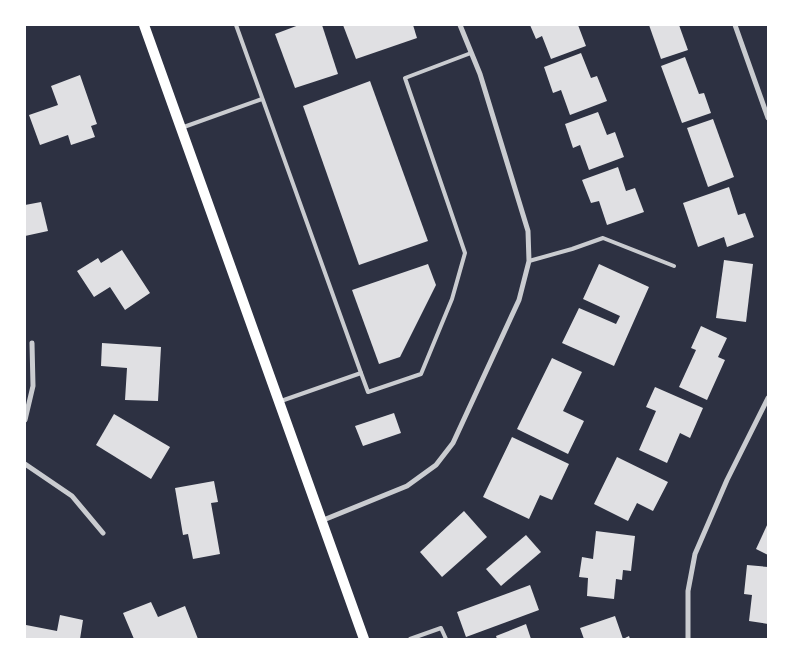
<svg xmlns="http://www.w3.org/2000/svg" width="793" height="664" viewBox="0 0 793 664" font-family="'DejaVu Sans',sans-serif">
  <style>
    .building { fill: #e0e0e3 }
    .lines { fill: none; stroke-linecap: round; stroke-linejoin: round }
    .service { stroke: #caccd0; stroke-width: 4 }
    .minor { stroke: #caccd0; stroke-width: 5 }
    .secondary { stroke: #fff; stroke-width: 10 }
  </style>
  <rect width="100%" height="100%" fill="#2d3142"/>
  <g class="building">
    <polygon points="299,25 322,25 338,74 295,88 275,34"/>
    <polygon points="343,25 413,25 417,38 356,59"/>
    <polygon points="530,25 578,25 586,46 551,59 542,36 536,39"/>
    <polygon points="649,25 679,25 688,50 661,59"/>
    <polygon points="581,53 591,78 597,76 607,101 570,115 561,90 553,93 544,67"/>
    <polygon points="685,57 699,94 704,93 711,113 682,123 661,66"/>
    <polygon points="80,75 97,124 91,126 95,137 71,145 68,135 40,145 29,115 58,105 51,86"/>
    <polygon points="370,81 428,241 359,265 303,106"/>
    <polygon points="598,112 607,135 615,132 624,157 589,170 580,145 573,148 565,124"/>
    <polygon points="713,119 734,177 708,187 687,128"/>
    <polygon points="618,167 626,191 635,188 644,212 607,225 599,201 591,203 582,180"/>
    <polygon points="729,187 738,215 745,213 754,237 727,247 724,237 698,247 683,203"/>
    <polygon points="41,202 48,231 25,236 25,205"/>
    <polygon points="122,250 150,293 125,310 110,287 94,297 77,271 98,258 101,263"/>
    <polygon points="724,260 753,264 746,322 716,318"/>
    <polygon points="428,264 436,285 400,357 379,364 352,290"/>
    <polygon points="599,264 649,287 614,366 562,343 579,308 616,324 620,316 583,299"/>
    <polygon points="701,326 727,338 718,357 725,360 707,400 679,387 696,350 691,348"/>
    <polygon points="102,343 161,347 158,401 125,400 127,368 101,366"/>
    <polygon points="552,358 582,372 563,411 584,421 568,454 517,429"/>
    <polygon points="655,387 703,408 690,438 680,433 667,463 639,450 656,411 646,407"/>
    <polygon points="394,413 401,433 363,446 355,426"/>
    <polygon points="114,414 170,447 151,479 96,445"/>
    <polygon points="512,437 569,464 552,500 540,495 529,519 483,497"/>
    <polygon points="617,457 668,482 653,511 637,503 628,521 594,504"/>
    <polygon points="214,481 218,502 211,503 220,554 193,559 188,534 183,535 175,488"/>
    <polygon points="464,511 487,537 442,577 420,552"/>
    <polygon points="768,523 768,555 756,549"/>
    <polygon points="596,531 635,536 631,571 623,570 622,580 616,579 614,599 587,596 588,578 579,577 582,557 593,559"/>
    <polygon points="526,535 541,552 501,586 486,569"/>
    <polygon points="747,565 768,567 768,624 749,621 752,595 744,594"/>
    <polygon points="530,585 539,610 466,637 457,612"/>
    <polygon points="151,602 158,617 185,606 198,639 134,639 123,613"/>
    <polygon points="60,615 83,620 80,639 25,639 26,625 57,631"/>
    <polygon points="615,616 623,639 629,636 630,639 584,639 580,628"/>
    <polygon points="526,624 531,639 497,639 496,636"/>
  </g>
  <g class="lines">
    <g class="service">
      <polyline points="236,25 361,373 281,401"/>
      <polyline points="181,128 262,99"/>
      <polyline points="529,261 572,249 603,238 674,266"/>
      <polyline points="361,373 368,392 421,374 452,299 465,253 405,78 471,53"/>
      <polyline points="410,639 441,628 446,639"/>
    </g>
    <g class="minor">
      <polyline points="735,25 768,118"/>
      <polyline points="25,420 33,386 32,343"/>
      <polyline points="25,464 72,496 103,533"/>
      <polyline points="321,521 407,486 436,465 453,443 519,300 529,261 528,231 480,74 460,25"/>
      <polyline points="688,639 688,591 695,554 727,480 768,398"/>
    </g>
    <polyline class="secondary" points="144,25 364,639"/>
  </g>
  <rect width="793" height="664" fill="none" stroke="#ffffff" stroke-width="52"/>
</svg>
